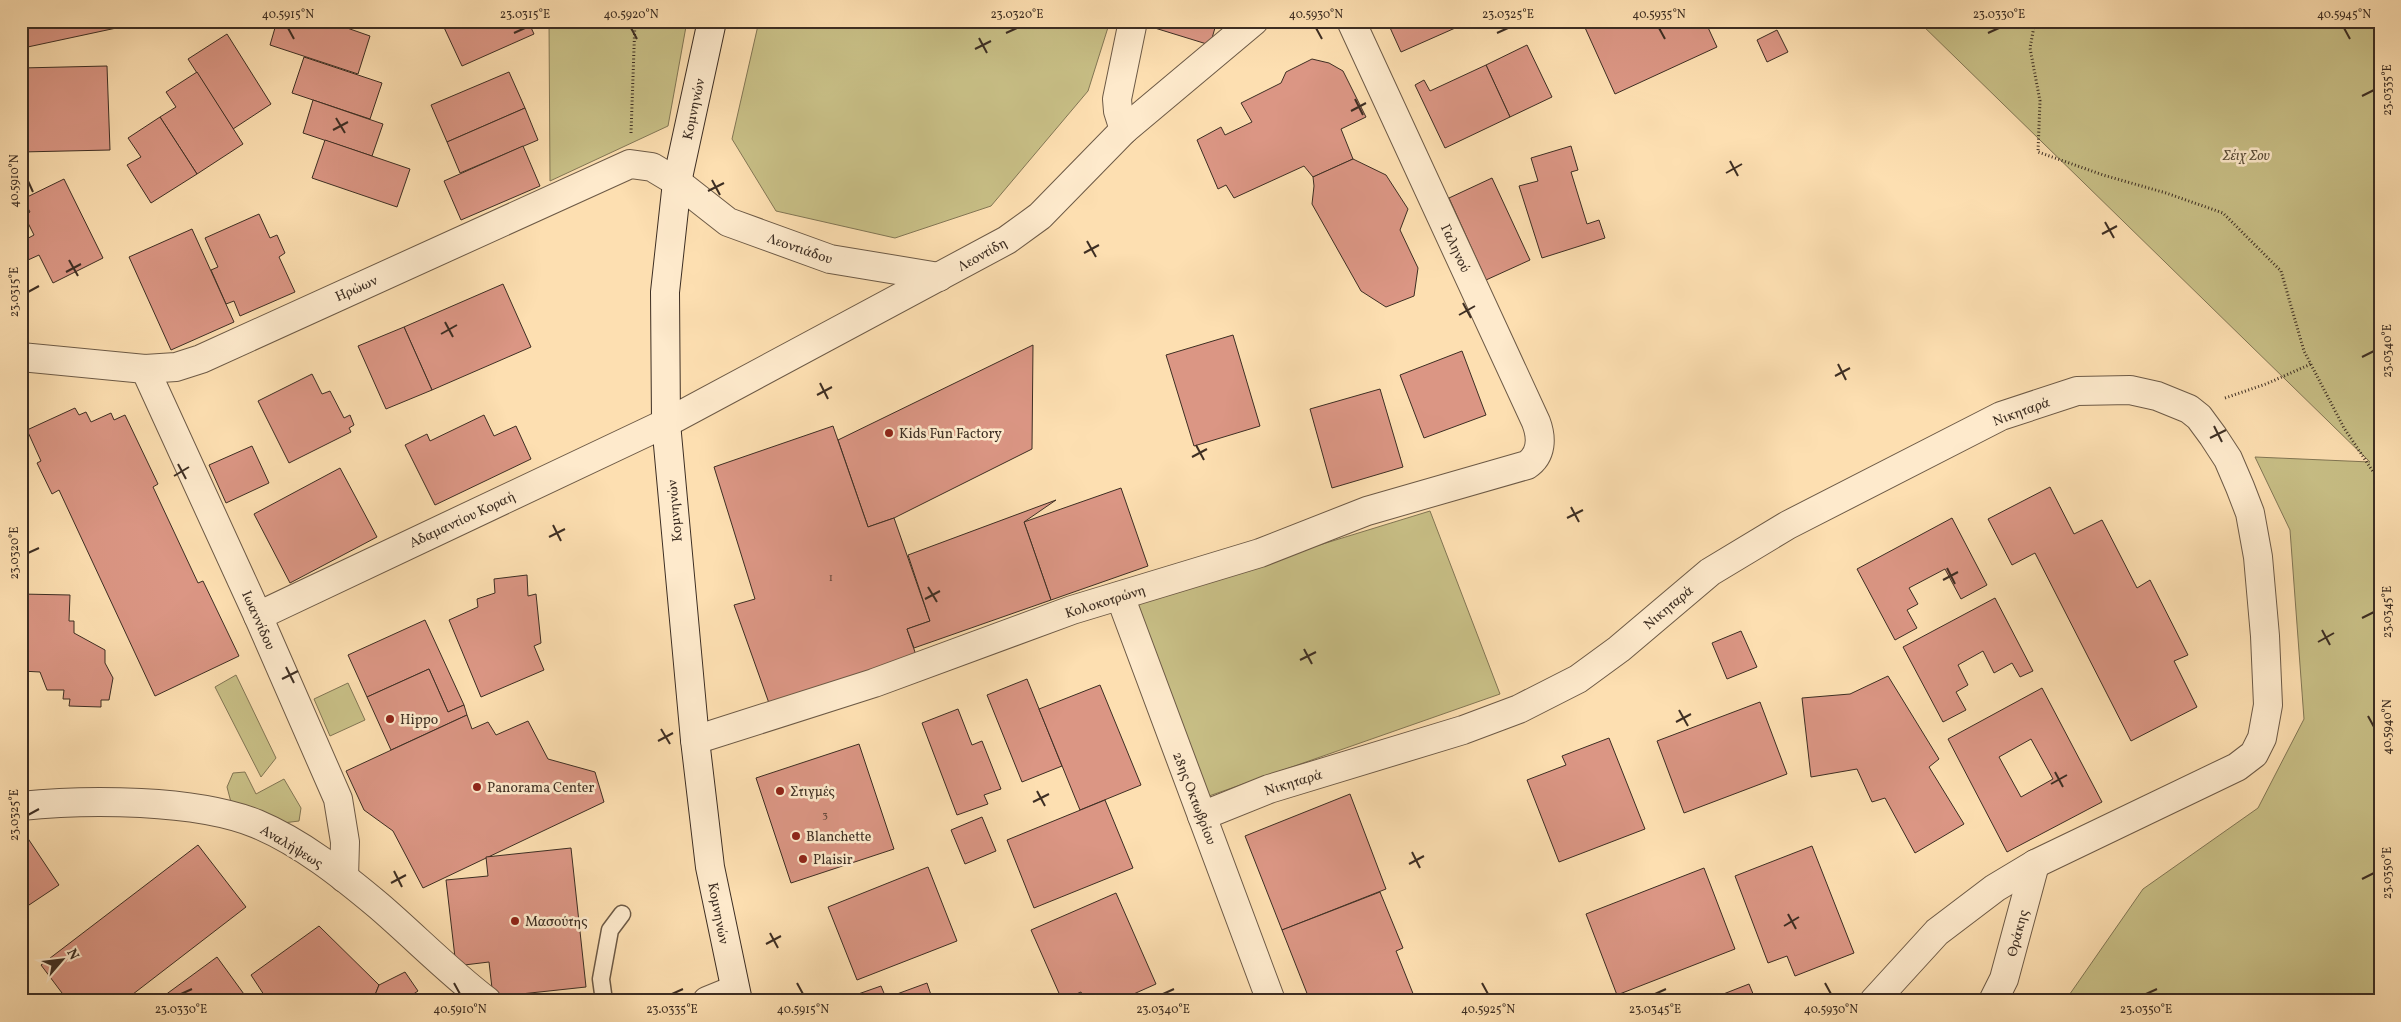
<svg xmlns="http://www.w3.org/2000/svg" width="2401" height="1022" viewBox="0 0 2401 1022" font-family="Vollkorn,serif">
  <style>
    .green { fill: #c8bf86; stroke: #827654 }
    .building { fill: #db9684; stroke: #3d2e23; fill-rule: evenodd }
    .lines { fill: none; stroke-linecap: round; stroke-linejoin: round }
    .service-casing { stroke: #6d5a46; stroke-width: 19 }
    .minor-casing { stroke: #6d5a46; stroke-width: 30 }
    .tertiary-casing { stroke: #6d5a46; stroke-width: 30 }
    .secondary-casing { stroke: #3d2e23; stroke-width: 30 }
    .path { stroke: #3d2e23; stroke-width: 3; stroke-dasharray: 1 2.5; stroke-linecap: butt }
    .service { stroke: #feeacc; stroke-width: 16 }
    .minor { stroke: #feeacc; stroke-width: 28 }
    .tertiary { stroke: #feeacc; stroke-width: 28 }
    .secondary { stroke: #feeacc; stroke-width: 28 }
    .ticks { fill: none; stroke: #3d2e23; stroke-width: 2 }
    .poi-dot { fill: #8f2418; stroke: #feeacc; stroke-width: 2 }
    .labels { text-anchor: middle; stroke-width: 5; stroke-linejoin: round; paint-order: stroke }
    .number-label { font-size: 11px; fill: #64483b }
    .street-label { font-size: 14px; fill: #3d2e23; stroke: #feeacc }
    .park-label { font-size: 14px; font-style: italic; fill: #594b37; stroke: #feeacc }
    .poi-label { font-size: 14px; fill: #3d2e23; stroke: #feeacc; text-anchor: start }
    .neatline { fill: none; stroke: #3d2e23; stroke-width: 2 }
    .ticks-label { font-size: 12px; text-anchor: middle; fill: #3d2e23 }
  </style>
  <rect width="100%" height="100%" fill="#fddfb1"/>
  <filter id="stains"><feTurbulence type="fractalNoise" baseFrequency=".004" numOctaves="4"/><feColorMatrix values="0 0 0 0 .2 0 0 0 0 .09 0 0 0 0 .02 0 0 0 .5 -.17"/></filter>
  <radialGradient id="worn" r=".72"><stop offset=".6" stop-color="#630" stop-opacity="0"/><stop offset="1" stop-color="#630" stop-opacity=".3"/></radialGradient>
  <g class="green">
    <polygon points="549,21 687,21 668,126 550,181"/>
    <polygon points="759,21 1110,21 1088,91 991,206 895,238 776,211 732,139"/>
    <polygon points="1918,21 2380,21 2380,1001 2065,1001 2143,889 2258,808 2304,719 2290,530 2255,457 2370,462"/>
    <polygon points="1430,511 1500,694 1209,796 1134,602"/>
    <polygon points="236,675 276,758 261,777 215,687"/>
    <polygon points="348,683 365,720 330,736 314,699"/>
    <polygon points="245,772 256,794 284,779 301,808 299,821 283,823 232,806 227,787 233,773"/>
  </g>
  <g class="building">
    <polygon points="21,21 149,21 23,48"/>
    <polygon points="277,21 327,21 370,36 358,74 270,45"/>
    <polygon points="441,21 528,21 534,34 462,66"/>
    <polygon points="1147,21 1217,21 1210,45 1145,25"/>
    <polygon points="1387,21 1471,21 1401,52"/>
    <polygon points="1582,21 1705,21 1717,47 1615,94"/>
    <polygon points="1777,30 1788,52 1767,62 1757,40"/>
    <polygon points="227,34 271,104 233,129 188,59"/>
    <polygon points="1527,45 1552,97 1510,117 1486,65"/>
    <polygon points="304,57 382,83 370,119 292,93"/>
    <polygon points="1312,59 1329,63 1343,71 1366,117 1341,129 1353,159 1313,177 1304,166 1234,198 1226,185 1218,189 1197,140 1221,127 1225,135 1252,122 1241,103 1281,83 1286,72"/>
    <polygon points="1486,65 1510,117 1445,148 1415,85 1424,80 1430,91"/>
    <polygon points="107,66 110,150 21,152 21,68"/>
    <polygon points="197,72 243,144 197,174 160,117 176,107 166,92"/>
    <polygon points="509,72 525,108 447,142 431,105"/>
    <polygon points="313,100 383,124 372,156 303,133"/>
    <polygon points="525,108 538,140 460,173 447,142"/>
    <polygon points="160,117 197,174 151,203 127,165 141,157 128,138"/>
    <polygon points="325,140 410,169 397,207 312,178"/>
    <polygon points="523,146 540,186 461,220 444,181"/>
    <polygon points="1571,146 1578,170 1571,172 1587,224 1599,220 1605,238 1542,258 1519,186 1538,181 1531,158"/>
    <polygon points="1353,159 1386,175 1408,209 1400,230 1418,268 1414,296 1386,307 1361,291 1312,204 1314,186 1313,177"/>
    <polygon points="1492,178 1530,260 1486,280 1449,198"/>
    <polygon points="64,179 103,258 53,283 39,255 28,260 21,247 21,242 34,235 24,215 30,212 23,199"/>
    <polygon points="259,214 270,238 277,235 285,253 279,257 295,292 240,316 234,301 226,304 211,270 218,267 205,238"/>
    <polygon points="192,229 234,322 171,350 129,257"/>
    <polygon points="503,284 531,347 432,390 404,327"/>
    <polygon points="404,327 432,390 386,409 358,346"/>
    <polygon points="1233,335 1260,426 1194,446 1166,355"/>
    <polygon points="1033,345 1032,449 894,518 868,527 838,440"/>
    <polygon points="1462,351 1486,415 1424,438 1400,375"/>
    <polygon points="312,374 322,394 330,391 344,418 350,415 354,425 349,428 351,432 289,463 258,401"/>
    <polygon points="1380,389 1403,467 1332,488 1310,409"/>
    <polygon points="75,408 79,415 86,412 91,422 111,413 114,420 125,415 158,484 153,487 198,583 203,581 239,656 155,696 59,490 52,494 37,463 41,461 27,430"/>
    <polygon points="484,415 494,436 516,426 531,459 435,505 405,445 427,434 430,441"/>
    <polygon points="833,426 868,527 894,518 930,621 907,629 916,655 770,706 734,605 755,599 714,467"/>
    <polygon points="252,446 269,483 226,503 209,465"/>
    <polygon points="340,468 377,537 290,583 254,514"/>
    <polygon points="2050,487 2074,534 2102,520 2137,588 2150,580 2188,655 2174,661 2197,707 2131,741 2035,553 2012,565 1988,519"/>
    <polygon points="1121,488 1148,566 1051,600 1024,522"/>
    <polygon points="1056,500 1024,522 1051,600 914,648 907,629 930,621 908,555"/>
    <polygon points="1952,518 1987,585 1961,599 1945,569 1909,588 1918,604 1907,610 1917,628 1895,640 1857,569"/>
    <polygon points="527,575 528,596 536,594 541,643 534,646 544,670 481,697 449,620 478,607 477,599 495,593 494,579"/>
    <polygon points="21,594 70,595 69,621 74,621 74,633 105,650 105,663 113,678 109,700 101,700 101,707 69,706 70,699 63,699 64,690 47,690 40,672 21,671"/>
    <polygon points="1995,598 2033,671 2020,677 2012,663 1994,673 1983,651 1958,665 1968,685 1956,692 1966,710 1943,722 1903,647"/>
    <polygon points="425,620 464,705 448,712 429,669 367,697 348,655"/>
    <polygon points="1741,631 1757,667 1727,679 1712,643"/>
    <polygon points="429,669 448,712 464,705 467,715 391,750 367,697"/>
    <polygon points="1888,676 1939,759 1929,767 1964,824 1915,853 1885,798 1872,802 1857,769 1811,777 1802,698 1850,694"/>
    <polygon points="1027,679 1062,766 1022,782 987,695"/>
    <polygon points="1100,685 1141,785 1080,810 1039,709"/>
    <path d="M2042 688 2102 802 2007 852 1948 739ZM2031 739 2053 779 2021 797 1999 757Z"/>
    <polygon points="1760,702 1787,774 1684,813 1657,741"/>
    <polygon points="958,709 972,745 982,741 1001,789 984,795 988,804 957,815 922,723"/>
    <polygon points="467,715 472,729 488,722 496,735 528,721 548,759 595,772 604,802 423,888 393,831 364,810 346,771"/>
    <polygon points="1609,738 1645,829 1559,862 1527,780 1566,765 1562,756"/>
    <polygon points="859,744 894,849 791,883 756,778"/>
    <polygon points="1350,794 1386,889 1282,930 1245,836"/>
    <polygon points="1105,800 1133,868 1034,908 1007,840"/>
    <polygon points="982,817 996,851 965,864 951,830"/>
    <polygon points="27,837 59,885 29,905 24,897 21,898 21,841"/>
    <polygon points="198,845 246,907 124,1001 68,1001 41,965"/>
    <polygon points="1812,846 1854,953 1795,976 1787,956 1768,963 1735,876"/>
    <polygon points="571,848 586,987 493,997 489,962 456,966 446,880 488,876 486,857"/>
    <polygon points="928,867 957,941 857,980 828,907"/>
    <polygon points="1704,868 1735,949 1617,995 1586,914"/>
    <polygon points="1380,892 1403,948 1396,951 1416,1001 1310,1001 1282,930"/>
    <polygon points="1116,893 1156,984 1118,1001 1085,1001 1081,992 1062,1000 1031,930"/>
    <polygon points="319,926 379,985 375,995 369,1001 268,1001 251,975"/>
    <polygon points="217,957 249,1001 157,1001"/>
    <polygon points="405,972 418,991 403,1001 378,1001 375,995 379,985"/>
    <polygon points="927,983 933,1001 844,1001 844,999 881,986 886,998"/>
    <polygon points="1749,984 1756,1001 1708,1000"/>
  </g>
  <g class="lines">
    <g class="service-casing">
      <polyline id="service" points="604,1001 601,979 610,930 622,914"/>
    </g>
    <g class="minor-casing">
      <g id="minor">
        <polyline points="1124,130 1118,111 1117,99 1133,21"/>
        <polyline points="21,357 145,369 176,367 201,359 630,164 652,167 677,182 728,222 830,259 939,277"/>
        <polyline points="145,369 258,616 338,799 345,842 344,878"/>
        <polyline points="1120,596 1271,1001"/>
        <polyline points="258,616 666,423 1007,240 1040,216 1124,130 1254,21"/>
        <path d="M695 740 874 683 1072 610 1260 553 1367 511 1527 465C1542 455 1542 438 1536 422L1351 21"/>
        <polyline points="1202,816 1269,789 1463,730 1519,709 1578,679 1619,649 1710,572 1788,525 2001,416 2077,391 2130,390 2157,396 2189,409 2199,417 2213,436 2228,459 2240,487 2250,513 2258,557 2265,636 2268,705 2262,738 2254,754 2237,767 2035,864 1995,888 1937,932 1874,1001"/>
        <polyline points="1993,1001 2004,979 2035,864"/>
      </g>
    </g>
    <g class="tertiary-casing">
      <g id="tertiary">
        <path d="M21 806C87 799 196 799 257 824 302 843 342 875 379 906 415 937 449 972 487 1001"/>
        <polyline points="707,1001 734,990"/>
      </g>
    </g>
    <g class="secondary-casing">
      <polyline id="secondary" points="712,21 677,182 665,292 666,423 695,740 710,867 738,1001"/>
    </g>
    <g class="path">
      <polyline points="2035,21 2030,48 2040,101 2038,152 2103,175 2166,193 2223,213 2281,271 2304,351 2344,428 2380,482"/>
      <polyline points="631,133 635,21"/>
      <polyline points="2225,398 2266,384 2311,364"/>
    </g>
    <use href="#service" class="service"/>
    <use href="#minor" class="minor"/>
    <use href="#tertiary" class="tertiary"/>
    <use href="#secondary" class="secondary"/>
  </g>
  <path class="ticks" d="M288 28 294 39M631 28 637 39M1316 28 1322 39M1659 28 1665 39M2344 28 2350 39M514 33 525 28M1006 33 1017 28M1497 33 1508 28M1988 33 1999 28M979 38 987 53M975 49 991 41M2362 96 2374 90M1355 99 1363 115M1351 111 1366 103M336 118 345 133M333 130 348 122M1730 161 1738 176M1726 173 1742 164M712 180 720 195M28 181 33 192M708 191 724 183M2105 222 2114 238M2102 234 2117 226M1087 241 1096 257M1084 253 1099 245M69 260 78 276M66 272 81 264M28 292 39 286M1463 303 1471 318M1459 315 1475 306M445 322 453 337M441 334 457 325M2362 357 2374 351M1838 364 1846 380M1835 376 1850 368M820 383 828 399M817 395 832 387M2214 426 2222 442M2210 438 2226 430M1196 445 1204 460M1192 457 1207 449M178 464 186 479M174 476 189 467M1571 507 1579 522M1567 518 1583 510M553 525 561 541M549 537 565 529M28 553 39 548M1947 568 1955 584M1943 580 1958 572M928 587 937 602M925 599 940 591M2362 618 2374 612M2322 630 2330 645M2318 642 2334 633M1304 649 1312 664M1300 660 1316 652M286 667 294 683M282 679 298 671M1679 710 1688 726M2368 716 2374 727M1676 722 1691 714M661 729 670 744M658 741 673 733M2055 772 2063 787M2051 784 2067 775M1037 791 1045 806M1033 802 1049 794M28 815 39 809M1412 852 1420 868M1409 864 1424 856M394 871 402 887M2362 879 2374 873M391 883 406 875M1788 914 1796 929M1784 926 1799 917M770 933 778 948M766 944 781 936M454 983 460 994M797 983 803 994M1482 983 1488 994M1825 983 1831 994M181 994 192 989M672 994 683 989M1163 994 1174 989M1655 994 1666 989M2146 994 2157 989"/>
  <g class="poi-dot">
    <circle cx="889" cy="433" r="5"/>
    <circle cx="390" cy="719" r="5"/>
    <circle cx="477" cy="787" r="5"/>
    <circle cx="780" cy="791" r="5"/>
    <circle cx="796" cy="836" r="5"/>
    <circle cx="803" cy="859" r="5"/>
    <circle cx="515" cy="921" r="5"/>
  </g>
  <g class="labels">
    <g class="number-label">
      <text x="831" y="581">1</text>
      <text x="825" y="818">3</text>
    </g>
    <g class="street-label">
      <text transform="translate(693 109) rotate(-78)" y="5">Κομνηνών</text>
      <text transform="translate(800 248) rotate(19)" y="5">Λεοντιάδου</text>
      <text transform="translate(1456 248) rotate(65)" y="5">Γαληνού</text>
      <text transform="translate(982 254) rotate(-29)" y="5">Λεοντίδη</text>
      <text transform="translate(356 288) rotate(-24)" y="5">Ηρώων</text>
      <text transform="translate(2021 411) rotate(-20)" y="5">Νικηταρά</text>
      <text transform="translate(674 511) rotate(-95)" y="5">Κομνηνών</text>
      <text transform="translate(462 519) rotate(-25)" y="5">Αδαμαντίου Κοραή</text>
      <text transform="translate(1105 601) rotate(-17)" y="5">Κολοκοτρώνη</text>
      <text transform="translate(1668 607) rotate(-40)" y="5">Νικηταρά</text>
      <text transform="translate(259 620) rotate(66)" y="5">Ιωαννίδου</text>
      <text transform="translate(1293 782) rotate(-17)" y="5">Νικηταρά</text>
      <text transform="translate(1195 798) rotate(69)" y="5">28ης Οκτωβρίου</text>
      <text transform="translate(292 846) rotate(31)" y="5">Αναλήψεως</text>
      <text transform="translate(719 913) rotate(79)" y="5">Κομνηνών</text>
      <text transform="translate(2017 933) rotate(-75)" y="5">Θράκης</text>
    </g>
    <g class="park-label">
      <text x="2246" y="160">Σέιχ Σου</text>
    </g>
    <g class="poi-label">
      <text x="899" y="438">Kids Fun Factory</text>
      <text x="400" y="724">Hippo</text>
      <text x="487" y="792">Panorama Center</text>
      <text x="790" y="796">Στιγμές</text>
      <text x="806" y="841">Blanchette</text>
      <text x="813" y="864">Plaisir</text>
      <text x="525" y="926">Μασούτης</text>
    </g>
  </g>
  <rect width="2401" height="1022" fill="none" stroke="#fddfb1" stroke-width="55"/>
  <g transform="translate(62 960) rotate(62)" stroke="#feeacc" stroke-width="4" paint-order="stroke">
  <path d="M0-4L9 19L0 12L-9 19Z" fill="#3d2e23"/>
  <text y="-8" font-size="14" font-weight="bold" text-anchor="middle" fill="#3d2e23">N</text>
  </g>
  <rect x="28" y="28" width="2346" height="966" class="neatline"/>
  <g class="ticks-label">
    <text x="288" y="18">40.5915°N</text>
    <text x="525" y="18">23.0315°E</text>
    <text x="631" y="18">40.5920°N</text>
    <text x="1017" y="18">23.0320°E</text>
    <text x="1316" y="18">40.5930°N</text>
    <text x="1508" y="18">23.0325°E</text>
    <text x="1659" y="18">40.5935°N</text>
    <text x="1999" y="18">23.0330°E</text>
    <text x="2344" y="18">40.5945°N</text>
    <text transform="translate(2387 90) rotate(-90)" y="4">23.0335°E</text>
    <text transform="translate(14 181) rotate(-90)" y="4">40.5910°N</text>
    <text transform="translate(14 292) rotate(-90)" y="4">23.0315°E</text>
    <text transform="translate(2387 351) rotate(-90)" y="4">23.0340°E</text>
    <text transform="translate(14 553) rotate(-90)" y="4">23.0320°E</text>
    <text transform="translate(2387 612) rotate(-90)" y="4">23.0345°E</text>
    <text transform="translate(2387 727) rotate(-90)" y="4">40.5940°N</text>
    <text transform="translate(14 815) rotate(-90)" y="4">23.0325°E</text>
    <text transform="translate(2387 873) rotate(-90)" y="4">23.0350°E</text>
    <text x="181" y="1013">23.0330°E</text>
    <text x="460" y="1013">40.5910°N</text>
    <text x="672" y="1013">23.0335°E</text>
    <text x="803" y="1013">40.5915°N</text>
    <text x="1163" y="1013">23.0340°E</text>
    <text x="1488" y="1013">40.5925°N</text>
    <text x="1655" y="1013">23.0345°E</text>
    <text x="1831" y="1013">40.5930°N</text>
    <text x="2146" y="1013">23.0350°E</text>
  </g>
  <rect width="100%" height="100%" filter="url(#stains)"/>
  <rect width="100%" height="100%" fill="url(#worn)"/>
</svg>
